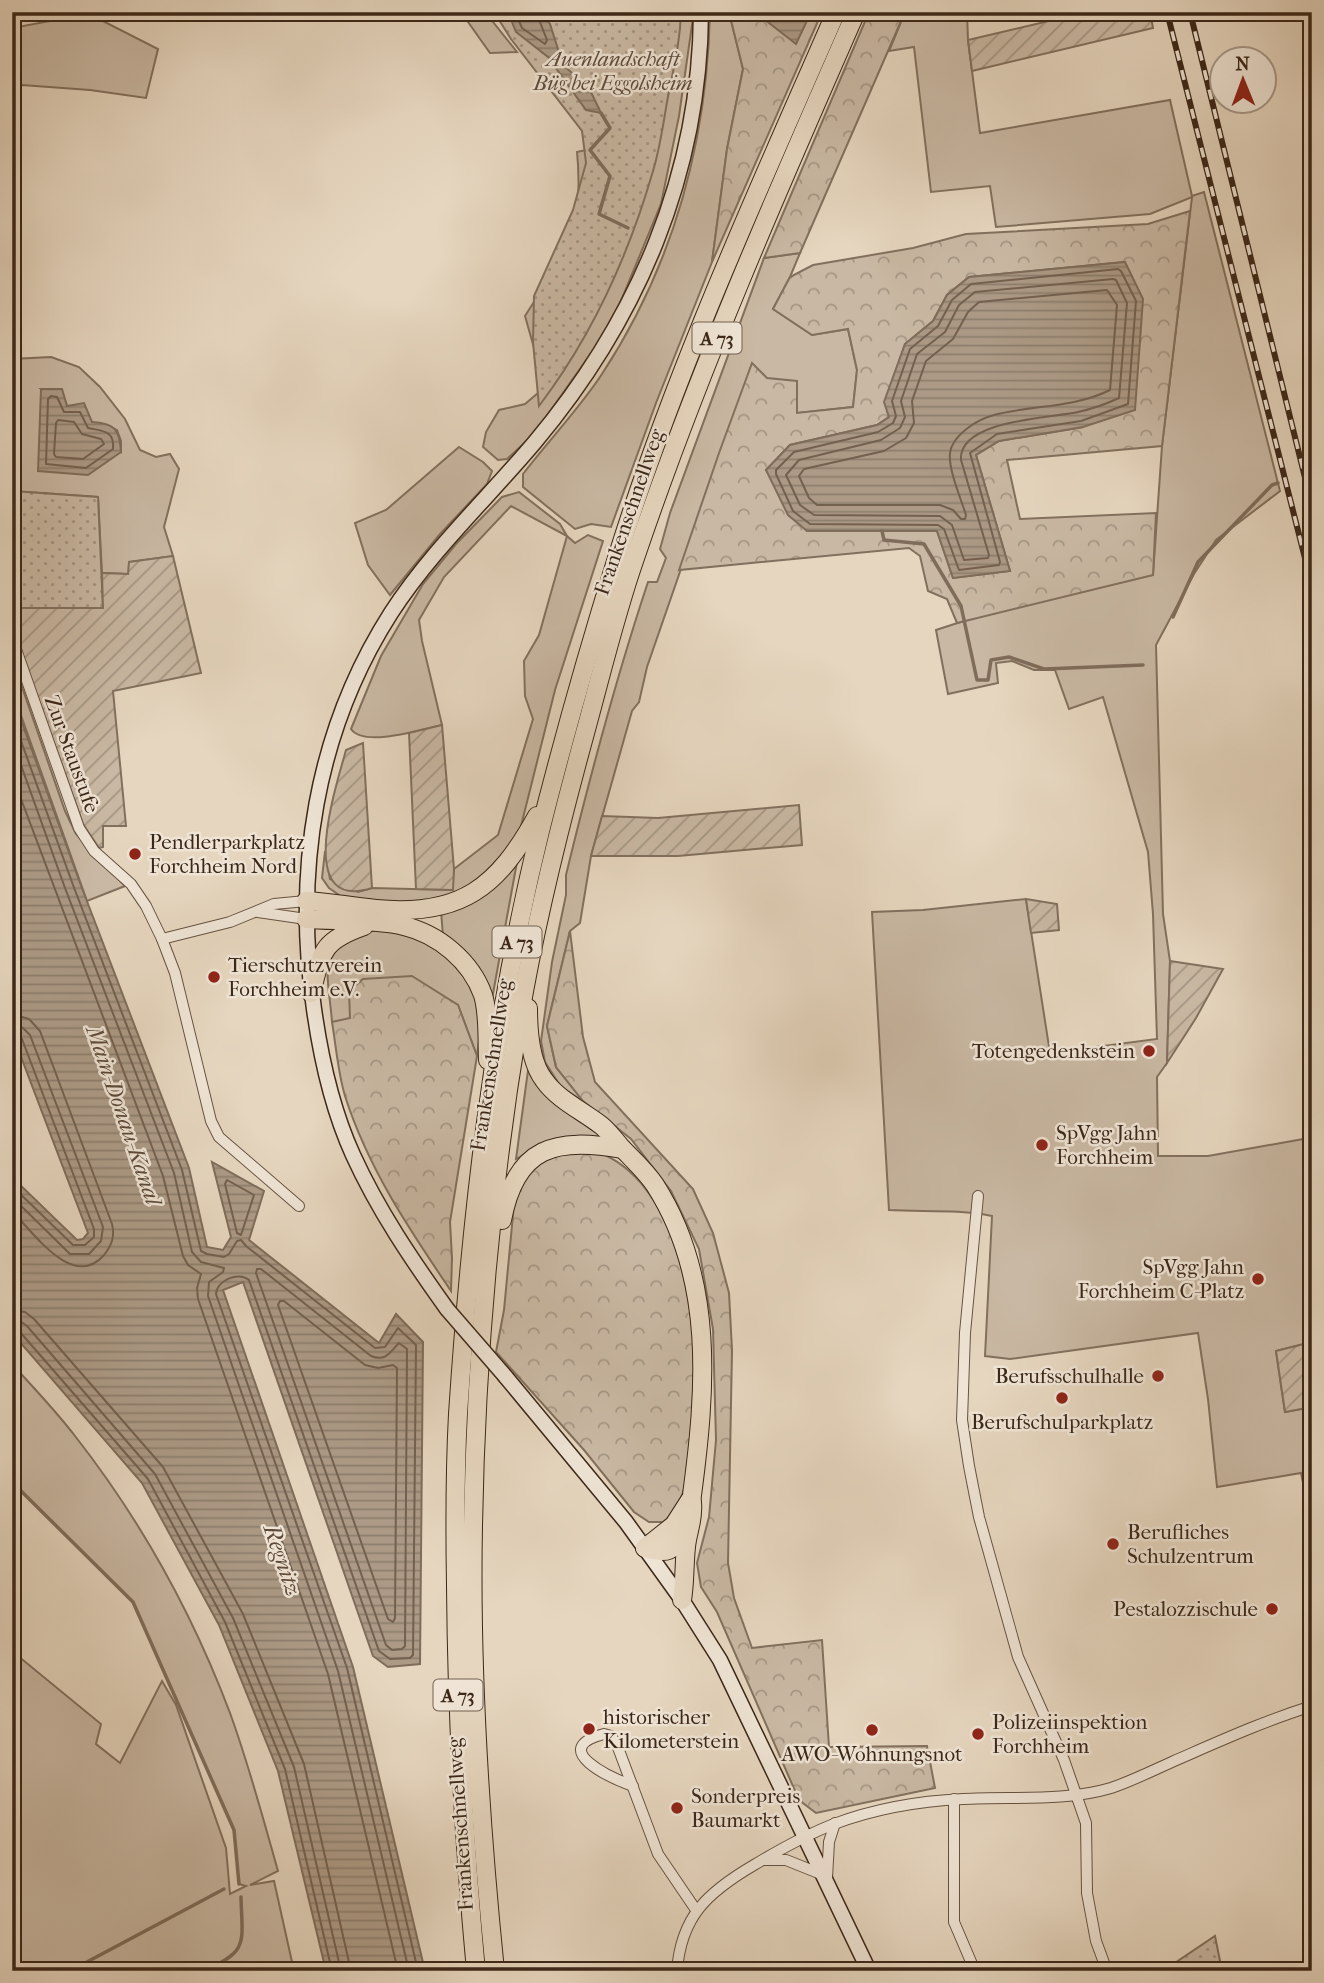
<svg xmlns="http://www.w3.org/2000/svg" width="1324" height="1983" viewBox="0 0 1324 1983" font-family="'IM FELL French Canon',serif">
  <style>
    .grass { fill: #c9b8a3; stroke: #82705e; stroke-width: 2; fill-rule: evenodd }
    .forest { fill: url(#forest-crowns); stroke: #82705e; stroke-width: 2; fill-rule: evenodd }
    .park { fill: url(#park-dots); stroke: #82705e; stroke-width: 2 }
    .garden { fill: url(#garden-furrows); stroke: #82705e; stroke-width: 2 }
    .water { fill: url(#water-rules); stroke: #7f6c5a; stroke-width: 2 }
    .lines { fill: none; stroke-linecap: round; stroke-linejoin: round }
    .shore { stroke: #74604f; stroke-width: 2 }
    .stream { stroke: #7f6c5a; stroke-width: 3.5 }
    .minor-casing { stroke: #665342; stroke-width: 12 }
    .secondary-casing { stroke: #3b2718; stroke-width: 17 }
    .motorway-casing { stroke: #3b2718; stroke-width: 20 }
    .minor { stroke: #efe4d5; stroke-width: 10 }
    .secondary { stroke: #efe4d5; stroke-width: 14 }
    .motorway { stroke: #e6d6bf; stroke-width: 18 }
    .rail-casing { stroke: #3b2718; stroke-width: 6 }
    .rail { stroke: #efe4d5; stroke-width: 3.5; stroke-dasharray: 10; stroke-linecap: butt }
    .secondary-bridge-casing { stroke: #3b2718; stroke-width: 17; stroke-linecap: butt }
    .secondary-bridge { stroke: #efe4d5; stroke-width: 14 }
    .poi-dot { fill: #8f2418; stroke: #efe4d5; stroke-width: 2.5 }
    .labels { text-anchor: middle; stroke-width: 5; stroke-linejoin: round; paint-order: stroke }
    .shield { fill: #efe4d5; stroke: #716051; stroke-width: 2 }
    .shield-label { font-size: 19px; font-weight: bold; fill: #3b2718 }
    .park-label { font-size: 21px; font-style: italic; fill: #5e4b3b; stroke: #efe4d5 }
    .street-label { font-size: 21px; fill: #3b2718; stroke: #efe4d5 }
    .poi-label { font-size: 21px; fill: #3b2718; stroke: #efe4d5; text-anchor: start }
    .water-label { font-size: 23px; font-style: italic; fill: #5d4a39; stroke: #efe4d5 }
  </style>
  <defs>
    <pattern id="forest-crowns" width="20" height="18" patternUnits="userSpaceOnUse" patternTransform="scale(1.75)"><rect width="20" height="18" fill="#c9b8a3"/><path d="M2 6a3 3 0 1 1 6 0M12 15a3 3 0 1 1 6 0" fill="none" stroke="#a49684"/></pattern>
    <pattern id="park-dots" width="8" height="8" patternUnits="userSpaceOnUse" patternTransform="scale(1.75)"><rect width="8" height="8" fill="#c9b8a3"/><path d="M2 2h.1M6 6h.1" fill="none" stroke="#a49684" stroke-width="1.8" stroke-linecap="round"/></pattern>
    <pattern id="garden-furrows" width="10" height="10" patternUnits="userSpaceOnUse" patternTransform="scale(1.75)"><rect width="10" height="10" fill="#c9b8a3"/><path d="M-1 1l2-2M0 10L10 0M9 11l2-2" fill="none" stroke="#a49684"/></pattern>
    <pattern id="water-rules" width="6" height="5" patternUnits="userSpaceOnUse" patternTransform="scale(1.75)"><rect width="6" height="5" fill="#ac9a86"/><path d="M0 2.5h6" fill="none" stroke="#8d7e6d"/></pattern>
  </defs>
  <rect width="100%" height="100%" fill="#e6d6bf"/>
  <filter id="stains"><feTurbulence type="fractalNoise" baseFrequency=".00286" numOctaves="4"/><feColorMatrix values="0 0 0 0 .2 0 0 0 0 .09 0 0 0 0 .02 0 0 0 .5 -.17"/></filter>
  <radialGradient id="worn" r=".72"><stop offset=".6" stop-color="#630" stop-opacity="0"/><stop offset="1" stop-color="#630" stop-opacity=".3"/></radialGradient>
  <g class="grass">
    <polygon points="461,12 485,12 517,52 490,53"/>
    <path d="M672 12H692L693 18 679 116 661 204 611 325 534 434 507 459 498 460 483 447 486 432 499 410 525 404 545 387 525 316C541 291 564 257 573 229 580 212 579 170 577 152L599 147Z"/>
    <path d="M710 12H729L743 69 727 149 712 262 656 403 611 527 591 524 575 529 523 487V474C549 440 579 409 602 374 674 264 707 143 710 12Z"/>
    <path d="M905 12H967L968 40 980 133 1170 100 1192 196 1204 192 1280 491 1216 540 1194 574 1156 645 1163 914 1170 961 1167 1063 1157 1077 1158 1156H1208L1309 1138 1312 1152V1342L1276 1351 1285 1412 1312 1407V1527L1301 1473 1217 1487 1208 1399 1198 1333 1010 1359 985 1356 992 1216C958 1209 923 1212 889 1210L872 912 923 910 1026 899 1050 1053 1157 1039 1153 914 1148 852 1103 697 1069 709 1055 670H1034L1012 661 996 663 998 683 948 694 936 630 976 617 1153 575 1162 446 1192 197 1150 214 996 227 990 186 931 192 914 47 889 51Z"/>
    <polygon points="77,16 101,20 158,49 146,98 90,90 22,85 12,89 12,28"/>
    <path d="M800 253 790 277 773 309 812 335 848 329 857 370 853 407 797 413 752 364 647 667 639 702 632 711 591 856 580 923 570 931 547 1026 556 1067 583 1101 561 1087 545 1062 541 1041 552 962 566 895V875C590 776 616 678 648 582H657L666 558 660 549 670 513 764 258Z"/>
    <path d="M51 357 79 367 100 387 125 419 140 450 156 457 170 454 179 469 164 527 173 556 129 562V574L102 573 98 497 12 491V415L15 414 18 376 12 359ZM41 389H61L67 406 92 422 117 430 121 441V452Z"/>
    <polygon points="459,447 483,462 492,471 487,484 440,534 390,595 368,565 355,523 386,510"/>
    <path d="M519 492 560 524 567 536 575 543 588 535 603 541 555 690 518 838 470 889 435 902 396 904 342 897 329 888 322 878 325 851 330 879 358 892 372 888 452 890 454 869 498 835 533 719 525 696 524 661 539 635 567 536 511 506 444 577 419 620 422 641 442 725C423 729 364 748 351 729L381 656 423 584 456 544 502 497Z"/>
    <polygon points="12,658 65,811 76,834 125,886 87,901 12,690"/>
    <polygon points="517,862 492,999 443,936 441,911"/>
    <path d="M377 930 411 934 450 955 478 995 482 1019 477 1056 458 1005 332 1022C328 970 313 942 377 930Z"/>
    <polygon points="529,1063 607,1135 604,1141 536,1149 516,1159"/>
    <path d="M12 1364C34 1388 56 1411 75 1436 140 1519 193 1615 230 1713 249 1765 263 1818 278 1871L250 1885 274 1881 294 1971H12V1651L101 1724 96 1744 120 1763 162 1681 176 1705 226 1848 230 1894 246 1886 239 1884 234 1830 133 1602 12 1482Z"/>
  </g>
  <g class="forest">
    <polygon points="729,12 755,12 796,43 811,12 822,12 712,262 727,149 743,69"/>
    <polygon points="869,12 905,12 800,253 764,258"/>
    <path d="M1190 211 1162 446 1007 460 1020 519 1156 513 1153 575 957 623 947 599 928 591 920 556 909 548 679 570 719 453 752 363 767 378 797 381V413L853 407 857 370 848 329 812 335 773 309 790 277 813 265 913 248 966 234 1148 224ZM1125 262 1083 427 999 441 976 455 1010 571 953 578 937 531H807L766 470 790 445 877 425 889 417 885 402 905 344 933 321 947 295 969 277Z"/>
    <polygon points="570,931 583,1037 595,1082 693,1189 713,1233 729,1293 732,1350 728,1563 734,1598 752,1648 822,1640 829,1747 927,1746 935,1788 816,1813 799,1800 717,1612 701,1587 697,1563 709,1517 716,1440 713,1329 699,1249 671,1191 631,1139 583,1101 556,1067 547,1026"/>
    <path d="M412 976 458 1005 477 1056 450 1222 452 1258 451 1291C409 1229 368 1168 345 1096 338 1073 336 1046 332 1022L350 1018 349 991 363 979Z"/>
    <path d="M598 1152C679 1183 697 1315 695 1391 695 1407 692 1423 690 1439 688 1467 688 1504 663 1522H649L634 1512 584 1450 496 1352 504 1310 515 1194 525 1176 539 1162 558 1153Z"/>
  </g>
  <g class="park">
    <path d="M494 12H681C680 45 673 70 667 102 663 125 660 148 653 171 629 254 592 336 539 406L533 342 534 296 573 210 586 163 582 131 511 39Z"/>
    <polygon points="12,491 98,497 103,608 20,609 12,578"/>
    <polygon points="1215,1936 1222,1971 1163,1971"/>
  </g>
  <g class="garden">
    <polygon points="1087,12 1150,12 1153,28 972,71 968,40"/>
    <polygon points="173,556 201,673 113,691 126,826 103,826 103,847 99,848 83,824 12,626 12,608 103,608 102,573 128,574 129,562"/>
    <polygon points="442,725 454,869 453,890 416,889 409,733"/>
    <path d="M363 743 372 888C293 913 337 784 346 750Z"/>
    <polygon points="799,805 802,845 678,856 591,856 602,816 658,818"/>
    <polygon points="1026,899 1057,904 1059,930 1031,933"/>
    <polygon points="1170,961 1223,969 1196,1018 1167,1063"/>
    <polygon points="1312,1342 1312,1407 1285,1412 1276,1351"/>
  </g>
  <g class="water">
    <polygon points="508,12 541,12 550,24 563,65 589,88 601,113 586,110 548,57 516,32"/>
    <polygon points="755,12 811,12 796,44"/>
    <polygon points="1125,262 1143,299 1135,410 1083,427 999,441 976,455 1010,571 953,578 937,531 807,531 788,515 766,470 790,445 877,425 889,417 884,402 905,344 933,321 947,295 969,277"/>
    <path d="M41 389H62L67 406 84 403 92 422C114 423 120 429 121 452L88 475 38 471Z"/>
    <polygon points="12,695 80,883 189,1168 207,1247 223,1250 231,1237 212,1162 264,1191 249,1240 379,1343 396,1314 423,1342 420,1664 388,1667 373,1656 243,1282 223,1290 353,1667 425,1971 326,1971 278,1771 219,1625 142,1483 12,1333 12,1177 77,1240 83,1239 88,1233 12,1033"/>
  </g>
  <g class="lines">
    <g class="shore">
      <polyline points="515,12 522,28 545,44 547,40 536,12"/>
      <polygon points="1118,269 1121,271 1136,301 1128,404 1081,421 997,434 970,453 1000,562 999,565 959,570 944,529 938,525 810,524 793,511 776,474 776,470 794,452 878,432 893,423 896,416 892,401 910,349 938,326 952,300 971,284"/>
      <path d="M1113 279 1116 280 1127 303 1119 398C1106 404 1092 409 1078 412 1051 418 958 420 961 460L989 555 988 558 964 560 952 525 940 516 814 515 800 505 786 475 799 460 881 440 900 428 905 417 901 401 917 354 945 332 959 305 975 292Z"/>
      <path d="M1107 290 1117 305 1110 390C1074 408 1032 405 994 415 978 419 952 435 950 453 948 469 961 499 966 515L965 519H961L953 510 940 505H817L809 498 799 476 804 469 884 451 906 438 914 423 912 401 926 361 953 339 968 312 979 302Z"/>
      <path d="M51 396 57 397 64 412H80L88 428C102 431 115 430 113 449L86 468 46 464 48 399Z"/>
      <polygon points="58,420 74,422 82,434 101,439 104,444 83,459 56,457 54,454 56,423"/>
      <path d="M12 716 73 885 182 1170 201 1251 207 1254 224 1257 229 1254 237 1241 241 1240 246 1246 375 1348 385 1347 398 1328 416 1345 413 1655 410 1658 390 1659 379 1651 249 1280C239 1271 217 1280 216 1294L347 1668 418 1971"/>
      <polyline points="12,740 65,888 174,1173 192,1252 201,1262 224,1268 223,1272 209,1282 208,1296 338,1671 409,1971"/>
      <polyline points="12,775 163,1176 183,1256 188,1265 201,1274 197,1288 198,1299 328,1674 398,1971"/>
      <path d="M12 1014 29 1019 40 1031 112 1224C115 1236 112 1245 104 1255 73 1291 33 1232 12 1211"/>
      <polyline points="12,1025 23,1028 30,1035 103,1227 101,1241 89,1254 70,1254 12,1197"/>
      <polyline points="12,1034 18,1035 22,1039 94,1229 94,1237 85,1245 73,1245 12,1186"/>
      <polygon points="227,1180 254,1195 241,1235 237,1233 225,1184"/>
      <path d="M257 1269H261L371 1356C386 1362 390 1352 399 1343L407 1349 405 1646 402 1649 392 1650 386 1645 256 1273Z"/>
      <polygon points="280,1301 284,1301 365,1365 378,1368 393,1365 397,1368 395,1618 393,1622 388,1619 278,1305"/>
      <polyline points="12,1310 25,1312 34,1319 163,1467 243,1614 304,1764 351,1971"/>
      <polyline points="12,1320 20,1321 27,1326 155,1474 233,1618 294,1767 341,1971"/>
      <polyline points="12,1329 20,1332 148,1479 225,1622 285,1769 332,1971"/>
    </g>
    <g class="stream">
      <polyline points="601,113 610,128 590,150 610,176 599,214 628,228"/>
      <polyline points="882,531 884,540 924,544 961,606 977,680 988,680 991,660 1009,657 1044,669 1143,665"/>
      <polyline points="1173,617 1198,562 1272,485 1278,483"/>
      <polyline points="12,1482 133,1602 234,1830 239,1884"/>
      <polyline points="70,1971 224,1889"/>
      <path d="M203 1971C250 1951 242 1943 241 1897"/>
    </g>
    <g class="minor-casing">
      <g id="minor">
        <polyline points="12,638 79,828 94,851 131,884 146,906 162,939 230,922 274,904 306,901"/>
        <polyline points="258,912 306,919"/>
        <polyline points="162,939 175,973 211,1121 219,1137 299,1206"/>
        <polyline points="978,1196 965,1333 962,1420 969,1466 979,1517 1018,1657 1064,1760 1086,1823 1087,1893 1096,1941 1107,1971"/>
        <path d="M633 1786C611 1778 547 1749 604 1734L611 1736 617 1745 658 1854 696 1910"/>
        <polyline points="954,1799 954,1922 975,1971"/>
        <polyline points="764,1860 786,1860 821,1874"/>
        <polyline points="827,1878 829,1842 835,1823"/>
        <path d="M677 1971C681 1916 708 1892 754 1865 779 1850 806 1835 834 1824 874 1809 920 1801 963 1799 1011 1796 1064 1802 1111 1788 1132 1781 1154 1770 1174 1761 1220 1741 1264 1721 1312 1706"/>
      </g>
    </g>
    <g class="secondary-casing">
      <g id="secondary">
        <path d="M447 1309C412 1260 378 1210 353 1155 332 1109 321 1059 314 1009 294 871 315 732 391 613 432 550 487 499 535 442 638 319 700 174 701 12"/>
        <polyline points="505,1376 626,1522 682,1600 720,1660 869,1971"/>
      </g>
    </g>
    <g class="motorway-casing">
      <g id="motorway">
        <path d="M306 901C330 902 352 907 376 909 461 917 498 887 537 816"/>
        <path d="M306 919C335 921 377 919 404 926 438 934 471 961 483 995 489 1015 487 1039 488 1060"/>
        <path d="M311 993C322 952 321 941 364 926"/>
        <path d="M528 1008C528 1030 530 1062 544 1080 558 1100 583 1111 602 1126 609 1132 614 1139 620 1146 632 1159 645 1170 655 1185 715 1279 706 1390 692 1495 691 1500 693 1505 692 1511 692 1523 687 1535 686 1547 684 1565 685 1582 682 1600"/>
        <path d="M502 1220C516 1146 556 1137 622 1149"/>
        <polyline points="645,1548 674,1525 690,1500"/>
        <path d="M645 1548C668 1555 672 1551 687 1533"/>
        <path d="M476 1971C464 1842 457 1715 456 1586 455 1529 455 1471 458 1414 471 1218 493 1022 540 831 563 740 589 648 617 558 675 371 758 191 836 12"/>
        <path d="M495 1971C480 1823 470 1674 473 1525 476 1356 491 1186 519 1020 535 923 559 828 585 733 601 675 615 615 635 558 698 372 777 192 856 12"/>
      </g>
    </g>
    <use href="#minor" class="minor"/>
    <use href="#secondary" class="secondary"/>
    <use href="#motorway" class="motorway"/>
    <g class="rail-casing">
      <g id="rail">
        <polyline points="1167,12 1312,586"/>
        <polyline points="1190,12 1312,506"/>
      </g>
    </g>
    <use href="#rail" class="rail"/>
    <g class="secondary-bridge-casing">
      <polyline id="secondary-bridge" points="447,1309 505,1376"/>
    </g>
    <use href="#secondary-bridge" class="secondary-bridge"/>
  </g>
  <g class="poi-dot">
    <circle cx="135" cy="854" r="7"/>
    <circle cx="214" cy="977" r="7"/>
    <circle cx="1149" cy="1051" r="7"/>
    <circle cx="1042" cy="1145" r="7"/>
    <circle cx="1258" cy="1279" r="7"/>
    <circle cx="1158" cy="1376" r="7"/>
    <circle cx="1062" cy="1398" r="7"/>
    <circle cx="1113" cy="1544" r="7"/>
    <circle cx="1272" cy="1609" r="7"/>
    <circle cx="589" cy="1729" r="7"/>
    <circle cx="872" cy="1730" r="7"/>
    <circle cx="978" cy="1734" r="7"/>
    <circle cx="677" cy="1808" r="7"/>
  </g>
  <g class="labels">
    <g class="shield">
      <rect x="692.5" y="322.5" width="49" height="31" rx="5"/>
      <rect x="492.5" y="926.5" width="49" height="31" rx="5"/>
      <rect x="433.5" y="1679.5" width="49" height="31" rx="5"/>
    </g>
    <g class="shield-label">
      <text x="717" y="345">A 73</text>
      <text x="517" y="949">A 73</text>
      <text x="458" y="1702">A 73</text>
    </g>
    <g class="park-label">
      <text x="613" y="66">Auenlandschaft<tspan x="613" dy="24">Büg bei Eggolsheim</tspan></text>
    </g>
    <g class="street-label">
      <text transform="translate(629 512) rotate(-71)" y="7">Frankenschnellweg</text>
      <text transform="translate(72 754) rotate(70)" y="7">Zur Staustufe</text>
      <text transform="translate(491 1065) rotate(-81)" y="7">Frankenschnellweg</text>
      <text transform="translate(460 1824) rotate(-94)" y="7">Frankenschnellweg</text>
    </g>
    <g class="poi-label">
      <text x="149" y="849">Pendlerparkplatz<tspan x="149" dy="24">Forchheim Nord</tspan></text>
      <text x="228" y="972">Tierschutzverein<tspan x="228" dy="24">Forchheim e.V.</tspan></text>
      <text x="1135" y="1058" text-anchor="end">Totengedenkstein</text>
      <text x="1056" y="1140">SpVgg Jahn<tspan x="1056" dy="24">Forchheim</tspan></text>
      <text x="1244" y="1274" text-anchor="end">SpVgg Jahn<tspan x="1244" dy="24">Forchheim C-Platz</tspan></text>
      <text x="1144" y="1383" text-anchor="end">Berufsschulhalle</text>
      <text x="1062" y="1429" text-anchor="middle">Berufschulparkplatz</text>
      <text x="1127" y="1539">Berufliches<tspan x="1127" dy="24">Schulzentrum</tspan></text>
      <text x="1258" y="1616" text-anchor="end">Pestalozzischule</text>
      <text x="603" y="1724">historischer<tspan x="603" dy="24">Kilometerstein</tspan></text>
      <text x="992" y="1729">Polizeiinspektion<tspan x="992" dy="24">Forchheim</tspan></text>
      <text x="872" y="1761" text-anchor="middle">AWO-Wohnungsnot</text>
      <text x="691" y="1803">Sonderpreis<tspan x="691" dy="24">Baumarkt</tspan></text>
    </g>
    <g class="water-label">
      <text transform="translate(124 1115) rotate(71)" y="8">Main-Donau-Kanal</text>
      <text transform="translate(283 1560) rotate(71)" y="8">Regnitz</text>
    </g>
  </g>
  <rect width="1324" height="1983" fill="none" stroke="#e6d6bf" stroke-width="42"/>
  <rect x="14" y="14" width="1296" height="1955" fill="none" stroke="#3b2718" stroke-width="3.5"/>
  <rect x="21" y="21" width="1282" height="1941" fill="none" stroke="#3b2718" stroke-width="2"/>
  <g transform="translate(1243 80) rotate(359)"><circle r="33" fill="#efe4d5" stroke="#a79889" stroke-width="2"/>
  <path d="M0-5L12 26L0 18L-12 26Z" fill="#8f2418"/>
  <text y="-10" font-size="19" font-weight="bold" text-anchor="middle" fill="#3b2718">N</text>
  </g>
  <rect width="100%" height="100%" filter="url(#stains)"/>
  <rect width="100%" height="100%" fill="url(#worn)"/>
</svg>
